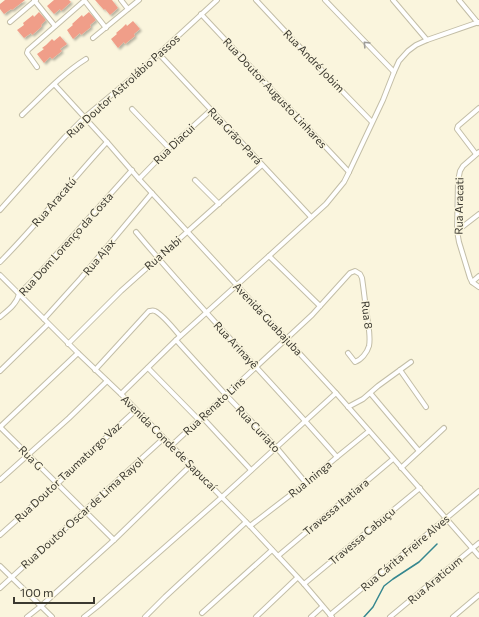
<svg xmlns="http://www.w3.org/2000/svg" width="479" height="617" viewBox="0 0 479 617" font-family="Commissioner,sans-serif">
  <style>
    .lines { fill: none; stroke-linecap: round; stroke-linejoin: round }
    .stream { stroke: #35878f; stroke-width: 1.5 }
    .building { fill: #f09e89; filter: url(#shadow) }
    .street-casing { stroke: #c3bea7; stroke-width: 6 }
    .street { stroke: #fff; stroke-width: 4 }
    .oneway { stroke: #9d9c98 }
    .labels { text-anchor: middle; stroke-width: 3; stroke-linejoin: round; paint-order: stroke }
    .street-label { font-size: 11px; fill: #3b3930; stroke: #faf5dd }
  </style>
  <defs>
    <filter id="shadow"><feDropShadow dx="2" dy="2" stdDeviation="1" flood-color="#0004"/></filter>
  </defs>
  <rect width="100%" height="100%" fill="#faf5dd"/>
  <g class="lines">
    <polyline class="stream" points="364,617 373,607 384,586 393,579 419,562 437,544"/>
  </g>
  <g class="building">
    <polygon points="5,0 25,0 12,10 11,9 4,14 0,9 0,4"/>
    <polygon points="54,0 69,0 71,2 61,11 60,9 54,14 47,6"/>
    <polygon points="95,0 112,0 118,8 110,15 105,9 104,10"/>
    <polygon points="39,12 46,20 41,25 42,26 39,29 32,35 31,33 24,38 17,30 24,25 23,23 33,15 34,17"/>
    <polygon points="89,12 96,20 90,25 91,27 81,35 80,33 73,39 67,30 73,25 72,24 82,15 83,17"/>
    <polygon points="133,21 140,29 134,34 135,36 125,44 124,42 118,48 111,39 117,34 116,33 122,28 126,24 127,26"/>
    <polygon points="60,36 67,44 60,49 62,51 52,59 50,57 44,63 37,54 44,49 42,48 46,45 52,39 54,41"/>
  </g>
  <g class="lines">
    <g class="street-casing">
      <g id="street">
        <polyline points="34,0 55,26"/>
        <polyline points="84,0 106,28"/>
        <polyline points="121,0 128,9"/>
        <polyline points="256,0 311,59 372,122"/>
        <polyline points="325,0 394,72"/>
        <polyline points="393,0 427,40"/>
        <polyline points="459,0 478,23"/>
        <polyline points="201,14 349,172"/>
        <polyline points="10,22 36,0"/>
        <polyline points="93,38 139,0"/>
        <polyline points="159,54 311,217"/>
        <polyline points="37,67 27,53 28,50 84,1"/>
        <polyline points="55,85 107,142 139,179 336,393 479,556"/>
        <polyline points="132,109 169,148"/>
        <path d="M22 115C42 96 62 74 86 59"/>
        <polyline points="479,152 463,166 460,171 458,181 457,231 459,242 470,278 472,282 479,287"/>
        <polyline points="476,154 457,129 458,126 479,108"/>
        <polyline points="139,179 169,148 211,110"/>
        <polyline points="195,180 219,204"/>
        <polyline points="0,210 65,137 85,117 139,72 217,0"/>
        <polyline points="457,231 479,214"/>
        <path d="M136 232C200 309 271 381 337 457"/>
        <polyline points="269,256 320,306"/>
        <path d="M0 262C38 224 71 181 107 142"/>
        <polyline points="0,275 78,353 121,394 250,526 304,584 332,617"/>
        <polyline points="472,282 479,276"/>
        <path d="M0 317C7 311 17 304 19 294L36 277 132 170"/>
        <polyline points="44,319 81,278 152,193"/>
        <polyline points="176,340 226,395 276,447 306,483"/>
        <polyline points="68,344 121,291 262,165"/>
        <polyline points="148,368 199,420"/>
        <path d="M95 370 149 311C152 311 152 310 155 311 162 314 175 330 180 336"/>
        <polyline points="400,370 426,407"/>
        <polyline points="0,371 48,324"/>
        <polyline points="121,394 176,340 269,256 326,204 344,182 349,172 383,100 394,72 399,61 408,51 416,45 427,40 479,22"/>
        <polyline points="371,394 419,451"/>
        <polyline points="348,407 363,399 378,386 411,362"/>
        <polyline points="202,417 251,470"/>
        <polyline points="0,427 114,540"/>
        <polyline points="0,427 78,353"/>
        <path d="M171 446 312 315 350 273 355 271 360 274 362 278C364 291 365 303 367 315 368 325 371 336 369 346 367 353 361 360 355 362L348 353"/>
        <polyline points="401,468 444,428"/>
        <polyline points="0,480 69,418 107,381"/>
        <polyline points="250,526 306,483 337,457 369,431"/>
        <polyline points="0,535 57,484 97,446 136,410"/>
        <polyline points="278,556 393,459"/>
        <polyline points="0,566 52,617"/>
        <polyline points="304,584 420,488"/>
        <polyline points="0,588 164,438"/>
        <polyline points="202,613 272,550"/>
        <polyline points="330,615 479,491"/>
        <polyline points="27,617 41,606 114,540 191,465"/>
        <polyline points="84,617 98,606 222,497 336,393"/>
        <polyline points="145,617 165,597 246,522"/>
        <polyline points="256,617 297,578"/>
        <polyline points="311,617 322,607"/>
        <polyline points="390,617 479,543"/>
        <polyline points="453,617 479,595"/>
      </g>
    </g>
    <use href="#street" class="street"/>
  </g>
  <defs><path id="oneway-chevron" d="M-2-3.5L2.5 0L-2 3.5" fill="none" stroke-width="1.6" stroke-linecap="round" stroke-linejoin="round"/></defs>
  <use class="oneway" href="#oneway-chevron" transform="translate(366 44) rotate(-134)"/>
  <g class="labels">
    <g class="street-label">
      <text transform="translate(314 61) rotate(46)" y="4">Rua André Jobim</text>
      <text transform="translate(123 86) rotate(-42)" y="4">Rua Doutor Astrolábio Passos</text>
      <text transform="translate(275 93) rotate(47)" y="4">Rua Doutor Augusto Linhares</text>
      <text transform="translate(235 136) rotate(47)" y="4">Rua Grão-Pará</text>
      <text transform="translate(174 144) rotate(-44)" y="4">Rua Diacui</text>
      <text transform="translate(54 202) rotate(-49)" y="4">Rua Aracatú</text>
      <text transform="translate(459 206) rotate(-89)" y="4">Rua Aracati</text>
      <text transform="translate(66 244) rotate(-48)" y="4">Rua Dom Lorenço da Costa</text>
      <text transform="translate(163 253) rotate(-41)" y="4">Rua Nabi</text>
      <text transform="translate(99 257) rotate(-50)" y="4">Rua Ajax</text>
      <text transform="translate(367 315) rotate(83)" y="4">Rua 8</text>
      <text transform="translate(268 319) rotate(47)" y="4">Avenida Guabajuba</text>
      <text transform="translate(236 345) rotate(47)" y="4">Rua Arinayê</text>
      <text transform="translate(214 406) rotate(-43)" y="4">Rua Renato Lins</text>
      <text transform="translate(258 429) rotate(47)" y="4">Rua Curiato</text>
      <text transform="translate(169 443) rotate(45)" y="4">Avenida Conde de Sapucaí</text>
      <text transform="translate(31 458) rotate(45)" y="4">Rua G</text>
      <text transform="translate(68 472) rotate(-43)" y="4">Rua Doutor Taumaturgo Vaz</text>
      <text transform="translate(310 479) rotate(-39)" y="4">Rua Ininga</text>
      <text transform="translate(336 507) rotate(-40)" y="4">Travessa Itatiara</text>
      <text transform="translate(82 513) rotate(-42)" y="4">Rua Doutor Oscar de Lima Rayol</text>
      <text transform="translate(362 536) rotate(-40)" y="4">Travessa Cabuçu</text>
      <text transform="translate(405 553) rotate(-40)" y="4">Rua Cárita Freire Alves</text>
      <text transform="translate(435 580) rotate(-40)" y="4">Rua Araticum</text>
    </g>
  </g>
  <path d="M14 597v6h80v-6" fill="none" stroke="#3b3930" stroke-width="2"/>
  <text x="20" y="597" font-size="12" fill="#3b3930" stroke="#faf5dd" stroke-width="3" paint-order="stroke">100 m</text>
</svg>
